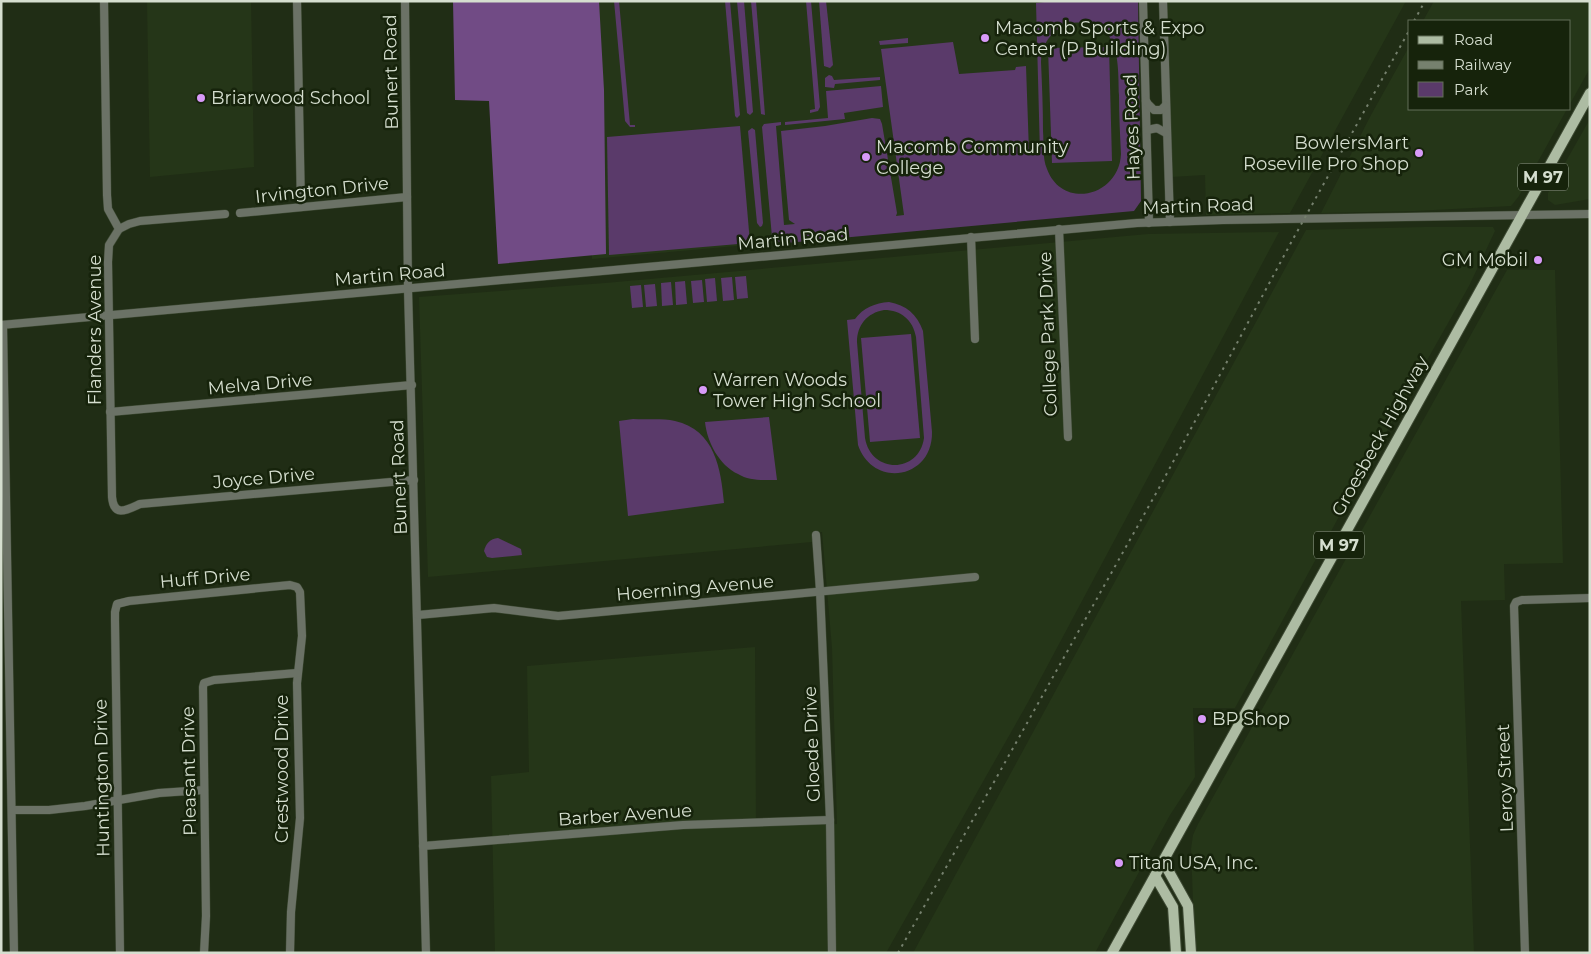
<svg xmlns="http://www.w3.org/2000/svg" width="1591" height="954" viewBox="0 0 1591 954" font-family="Montserrat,sans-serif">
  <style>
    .built { fill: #253618 }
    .green { fill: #5a3a6a; fill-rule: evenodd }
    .forest { fill: #714b85 }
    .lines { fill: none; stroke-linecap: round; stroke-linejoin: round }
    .minor-casing { stroke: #3d4933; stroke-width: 9 }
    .major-casing { stroke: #3d4933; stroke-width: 12 }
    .minor { stroke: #6b7266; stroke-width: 8 }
    .major { stroke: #adbca3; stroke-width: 10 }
    .rail { stroke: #76816e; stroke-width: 2; stroke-dasharray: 2.5 5; stroke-linecap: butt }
    .poi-dot { fill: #d89af8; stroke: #16230b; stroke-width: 2 }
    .labels { text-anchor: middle; stroke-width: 5; stroke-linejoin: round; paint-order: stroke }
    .shield { fill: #16230b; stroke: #9ca694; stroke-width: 1 }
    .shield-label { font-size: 16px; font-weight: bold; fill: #d5decf }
    .poi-label { font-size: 18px; fill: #d5decf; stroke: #16230b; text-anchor: start }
    .street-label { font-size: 18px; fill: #d5decf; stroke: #16230b }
  </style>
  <rect width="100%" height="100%" fill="#202d15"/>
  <g class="built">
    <polygon points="147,1 251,1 254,167 150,177"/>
    <polygon points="594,1 1135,1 1141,201 1135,210 592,259"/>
    <polygon points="1166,1 1406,1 1290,213 1206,215 1205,175 1171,177"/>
    <polygon points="1434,1 1590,1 1590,68 1570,104 1570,21 1423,21"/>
    <polygon points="1410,45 1410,109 1567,109 1519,196 1511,206 1415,211 1321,213 1371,115"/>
    <polygon points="1590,119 1590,199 1555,205 1548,200 1548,193"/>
    <polygon points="1424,227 1493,227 1495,231 1469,286 1348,500 1235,708 1193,708 1195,777 1170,815 1095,953 913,953 1306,230"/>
    <polygon points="1279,232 1027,704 886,953 495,953 491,776 529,772 527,666 755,647 756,825 837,824 832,648 822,532 812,533 812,542 428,577 419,297 605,283 1148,234"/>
    <polygon points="1507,270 1555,270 1563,563 1504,564 1505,600 1461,601 1474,953 1195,953 1191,849 1193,835 1198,824"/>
  </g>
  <g class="green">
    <polygon points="614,1 619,1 630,125 635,125 635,127 630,127 625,121"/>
    <polygon points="725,1 730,1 740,115 737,118 735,116"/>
    <polygon points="737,1 744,1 753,112 750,115 747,113"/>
    <polygon points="751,1 756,1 765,115 761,114"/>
    <polygon points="806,1 811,1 820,107 818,111 810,113 810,110 815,109"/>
    <polygon points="819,1 826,1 833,65 830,68 824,66"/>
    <path d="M1052 1H1138L1141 201 1134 211 775 244 772 237 762 127 764 124 781 122V125L776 126 784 225 795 224 789 220 781 131 825 126 872 118 880 119 882 124 897 213 896 216 904 215 881 49 953 42 959 74 1015 70 1016 67 1026 66 1029 152 1040 154 1036 3ZM1072 23C1121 18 1118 62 1119 95 1119 115 1120 135 1121 154 1119 197 1062 210 1047 169 1042 157 1044 143 1043 131 1043 108 1042 85 1041 62 1042 42 1053 28 1072 23Z"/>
    <polygon points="908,38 908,43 880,45 879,41"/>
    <polygon points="1109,47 1112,161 1052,163 1048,48"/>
    <polygon points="829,75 832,76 834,80 880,77 880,80 835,84 834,88 825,87 825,78"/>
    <polygon points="881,86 883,107 844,113 845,119 785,125 785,122 828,118 826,91"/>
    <polygon points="740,126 750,243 609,255 607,137"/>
    <polygon points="752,128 755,130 763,223 762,226 760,227 757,223 748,131"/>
    <polygon points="746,276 748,298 737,299 735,277"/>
    <polygon points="732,277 734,300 723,301 721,278"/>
    <polygon points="715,278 717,301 707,302 705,279"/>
    <polygon points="702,280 704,302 693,303 691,281"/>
    <polygon points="685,281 687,304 676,305 675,282"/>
    <polygon points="671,282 673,305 662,306 661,283"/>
    <polygon points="655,284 657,306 646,307 644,285"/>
    <polygon points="641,285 643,307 632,308 630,286"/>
    <path d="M889 302C906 305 917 314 923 331L932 432C933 479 873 489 858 445L847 320 855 319C863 308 875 303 889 302ZM884 310C901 310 913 320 916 337L924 438C919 474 871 474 865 438L857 342C857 325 867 313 884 310Z"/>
    <polygon points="911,334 920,438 870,442 861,338"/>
    <path d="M769 417 777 480C764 480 749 481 738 474 719 465 707 442 705 422Z"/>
    <path d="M633 419C647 420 662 418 675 421 715 430 721 469 724 503L628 516 619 421Z"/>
    <path d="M498 538 521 549 522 555 492 558 487 557 484 551C486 543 490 539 498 538Z"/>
  </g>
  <polygon class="forest" points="453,1 599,1 604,90 606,254 498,264 489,101 455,100"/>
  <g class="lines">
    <g class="minor-casing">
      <g id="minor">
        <path d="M104 1 107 195 108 209 119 229 109 245 108 262 112 497C114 518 127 510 140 504L414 480"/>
        <polyline points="297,1 301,207"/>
        <polyline points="405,1 408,289 426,953"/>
        <polyline points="1143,1 1149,223"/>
        <polyline points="1163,1 1170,222"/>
        <polyline points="1146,101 1148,104 1154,110 1161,110 1165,106"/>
        <polyline points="1147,130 1157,128 1166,133"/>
        <polyline points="240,213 407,197"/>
        <polyline points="119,229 129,224 140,221 225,214"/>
        <polyline points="1059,229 1068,437"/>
        <polyline points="971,237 975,339"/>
        <polyline points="1,325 1137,223 1223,220 1590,214"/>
        <polyline points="3,325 14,953"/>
        <polyline points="110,412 412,385"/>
        <polyline points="816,535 820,591 830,820 832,953"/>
        <polyline points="418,615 494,608 558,616 975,577"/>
        <polyline points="12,810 49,810 85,806 159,793 204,790"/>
        <polyline points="423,846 683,825 830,820"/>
        <polyline points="120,953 115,621 115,612 117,604 129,601 290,585 297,587 300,592 302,636 297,683 300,818 291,912 290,953"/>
        <polyline points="204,953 206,916 203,687 204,683 214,680 297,673"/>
        <polyline points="1525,953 1514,606 1516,602 1522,600 1590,598"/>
      </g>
    </g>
    <g class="major-casing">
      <g id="major">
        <polyline points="1163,861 1188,906 1191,953"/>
        <polyline points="1155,876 1173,907 1176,953"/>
        <polyline points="1112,953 1590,93"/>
      </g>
    </g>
    <use href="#minor" class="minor"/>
    <use href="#major" class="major"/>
    <g class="rail">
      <polyline points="1414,21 1425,1"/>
      <polyline points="898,953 1159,488 1293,239 1410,29"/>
    </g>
  </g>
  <g class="poi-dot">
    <circle cx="985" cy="38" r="5"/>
    <circle cx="201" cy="98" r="5"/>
    <circle cx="1419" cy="153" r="5"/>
    <circle cx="866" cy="157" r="5"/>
    <circle cx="1538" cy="260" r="5"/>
    <circle cx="703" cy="390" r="5"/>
    <circle cx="1202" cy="719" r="5"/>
    <circle cx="1119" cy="863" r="5"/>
  </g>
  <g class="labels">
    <g class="shield">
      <rect x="1518" y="163.5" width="50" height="27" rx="4"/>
      <rect x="1314" y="531.5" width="50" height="27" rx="4"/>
    </g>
    <g class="shield-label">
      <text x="1543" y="183">M 97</text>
      <text x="1339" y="551">M 97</text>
    </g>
    <g class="poi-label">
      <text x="995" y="34">Macomb Sports &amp; Expo<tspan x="995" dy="21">Center (P Building)</tspan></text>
      <text x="211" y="104">Briarwood School</text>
      <text x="1409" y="149" text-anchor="end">BowlersMart<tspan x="1409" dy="21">Roseville Pro Shop</tspan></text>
      <text x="876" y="153">Macomb Community<tspan x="876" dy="21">College</tspan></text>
      <text x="1528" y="266" text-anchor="end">GM Mobil</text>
      <text x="713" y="386">Warren Woods<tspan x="713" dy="21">Tower High School</tspan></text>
      <text x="1212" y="725">BP Shop</text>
      <text x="1129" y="869">Titan USA, Inc.</text>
    </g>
    <g class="street-label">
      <text transform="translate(391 72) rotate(-91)" y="6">Bunert Road</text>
      <text transform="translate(1132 127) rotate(-92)" y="6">Hayes Road</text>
      <text transform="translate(322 190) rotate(-6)" y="6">Irvington Drive</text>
      <text transform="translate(1198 206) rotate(-2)" y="6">Martin Road</text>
      <text transform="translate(793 239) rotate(-5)" y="6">Martin Road</text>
      <text transform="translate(390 275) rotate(-5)" y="6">Martin Road</text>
      <text transform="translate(95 330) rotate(-90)" y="6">Flanders Avenue</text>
      <text transform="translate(1048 334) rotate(-92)" y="6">College Park Drive</text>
      <text transform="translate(260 384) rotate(-5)" y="6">Melva Drive</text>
      <text transform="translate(1380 436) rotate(-61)" y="6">Groesbeck Highway</text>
      <text transform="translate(399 477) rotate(-92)" y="6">Bunert Road</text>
      <text transform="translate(264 478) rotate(-5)" y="6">Joyce Drive</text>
      <text transform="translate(205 578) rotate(-5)" y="6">Huff Drive</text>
      <text transform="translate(695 588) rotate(-5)" y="6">Hoerning Avenue</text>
      <text transform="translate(812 744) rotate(-92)" y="6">Gloede Drive</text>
      <text transform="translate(282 769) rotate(-90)" y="6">Crestwood Drive</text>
      <text transform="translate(189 771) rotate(-91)" y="6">Pleasant Drive</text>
      <text transform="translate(102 778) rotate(-91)" y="6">Huntington Drive</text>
      <text transform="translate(1505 778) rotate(-92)" y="6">Leroy Street</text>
      <text transform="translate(625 815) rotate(-4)" y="6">Barber Avenue</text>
    </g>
  </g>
  <rect width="1591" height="954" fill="none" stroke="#d5decf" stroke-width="5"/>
  <rect x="1408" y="20" width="162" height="90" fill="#16230b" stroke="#626e59"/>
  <rect x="1418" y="36" width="25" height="8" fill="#adbca3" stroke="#626e59"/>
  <text x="1454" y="45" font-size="15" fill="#d5decf">Road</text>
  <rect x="1418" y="61" width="25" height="8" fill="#76816e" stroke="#626e59"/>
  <text x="1454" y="70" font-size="15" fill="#d5decf">Railway</text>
  <rect x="1418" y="82" width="25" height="15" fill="#5a3a6a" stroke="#626e59"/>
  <text x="1454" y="95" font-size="15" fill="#d5decf">Park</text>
</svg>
